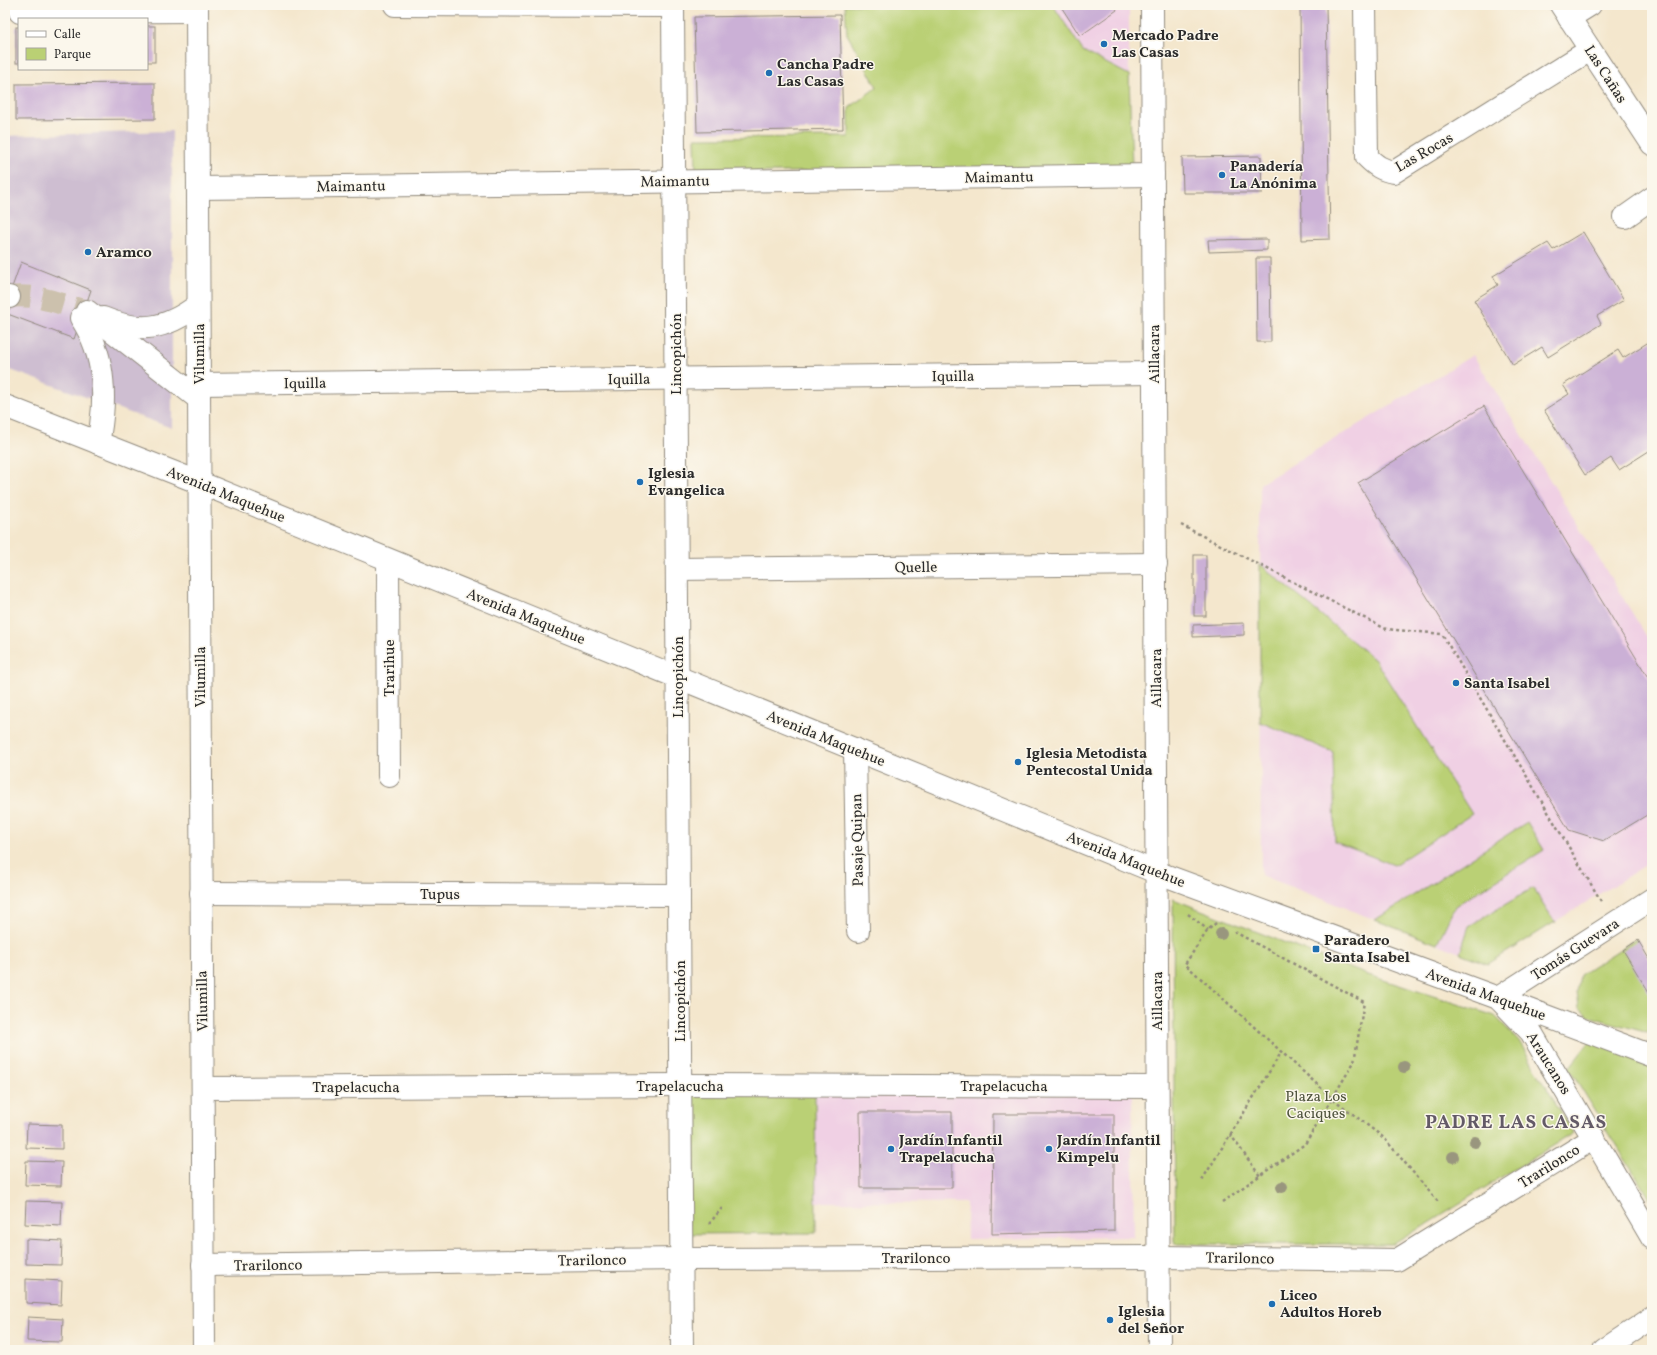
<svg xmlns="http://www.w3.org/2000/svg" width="1657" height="1355" viewBox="0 0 1657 1355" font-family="Vollkorn,serif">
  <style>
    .built { fill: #f0d0e4 }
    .industrial { fill: #cebed1 }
    .green { fill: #bad074; stroke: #727e50 }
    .building { fill: #cbb0d6 }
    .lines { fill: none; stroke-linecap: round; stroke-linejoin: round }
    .minor-tunnel { stroke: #ccc1ad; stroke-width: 22; stroke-dasharray: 22 11; stroke-linecap: butt }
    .minor-casing { stroke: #90897c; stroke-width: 24 }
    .major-casing { stroke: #90897c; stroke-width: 24 }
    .path { stroke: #90897c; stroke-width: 2.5; stroke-dasharray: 3 3; stroke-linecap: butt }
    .minor { stroke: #fff; stroke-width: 22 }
    .major { stroke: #fff; stroke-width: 22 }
    .tree { fill: #99967e }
    .poi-dot { fill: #1f6fb2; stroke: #fbf7ec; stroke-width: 1.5 }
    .labels { text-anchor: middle; stroke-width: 3; stroke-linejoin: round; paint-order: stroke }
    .poi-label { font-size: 15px; font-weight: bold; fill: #2b2b2b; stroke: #fbf7ec; text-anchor: start }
    .street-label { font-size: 15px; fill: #2b2b2b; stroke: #fbf7ec }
    .park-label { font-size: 15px; fill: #4f543d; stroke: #fbf7ec }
    .district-label { font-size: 19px; font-weight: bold; letter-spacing: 1px; fill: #635a67; stroke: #fbf7ec }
  </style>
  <rect width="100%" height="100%" fill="#fbf7ec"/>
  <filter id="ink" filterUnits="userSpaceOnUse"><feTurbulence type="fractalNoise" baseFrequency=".025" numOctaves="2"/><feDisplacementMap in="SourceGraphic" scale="8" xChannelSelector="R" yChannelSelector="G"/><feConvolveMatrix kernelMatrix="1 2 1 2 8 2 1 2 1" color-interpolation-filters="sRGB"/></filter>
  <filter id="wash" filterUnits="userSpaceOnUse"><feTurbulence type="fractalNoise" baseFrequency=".012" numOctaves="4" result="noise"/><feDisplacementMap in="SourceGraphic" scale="16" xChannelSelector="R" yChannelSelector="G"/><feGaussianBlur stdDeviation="0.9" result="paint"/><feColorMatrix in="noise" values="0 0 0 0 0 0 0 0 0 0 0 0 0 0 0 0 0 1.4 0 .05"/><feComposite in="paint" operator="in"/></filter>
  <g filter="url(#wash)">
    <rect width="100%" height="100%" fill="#f4e7cd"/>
    <g class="built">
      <polygon points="1053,5 1129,5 1129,75 1083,51"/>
      <polygon points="1473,355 1652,645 1652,861 1488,964 1261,875 1260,484"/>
      <polygon points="815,1094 1132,1094 1134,1237 967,1239 966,1203 816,1202"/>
    </g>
    <polygon class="industrial" points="172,131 172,428 5,368 5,136"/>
    <g class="green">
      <polygon points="845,5 1053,5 1083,51 1129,75 1132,168 696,173 695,138 849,137 849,108 877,87 847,34"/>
      <polygon points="1260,564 1375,660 1472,814 1394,865 1335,842 1333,752 1260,722"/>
      <polygon points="1527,822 1544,850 1455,906 1437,944 1375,920"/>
      <polygon points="1533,888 1555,922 1488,964 1460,953 1469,926"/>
      <polygon points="1173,899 1365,974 1495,1016 1519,1041 1573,1133 1394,1244 1175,1244"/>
      <polygon points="1636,939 1652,966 1652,1034 1588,1016 1579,1007 1577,993 1580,975"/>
      <polygon points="1591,1040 1652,1060 1652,1203 1569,1068"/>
      <polygon points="688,1094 815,1094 816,1233 688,1234"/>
    </g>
    <g id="blocks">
      <g class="building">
        <polygon points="1060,5 1114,5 1117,10 1080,36"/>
        <polygon points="1300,5 1326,5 1330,239 1302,240"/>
        <polygon points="840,15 843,129 697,132 694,17"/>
        <rect x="147" y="26" width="8" height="36"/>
        <rect x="16" y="27" width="3" height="36"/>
        <polygon points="155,83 155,119 16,120 16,84"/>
        <polygon points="1261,156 1262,193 1183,193 1182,157"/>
        <polygon points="1583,232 1624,300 1597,316 1601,324 1548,357 1542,347 1513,365 1474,300 1498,285 1493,276 1548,243 1553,250"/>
        <polygon points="1267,239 1267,250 1209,252 1208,240"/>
        <polygon points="1256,258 1270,258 1271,342 1257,342"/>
        <polygon points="21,262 91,290 74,339 5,313 5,307"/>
        <polygon points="1652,340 1652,449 1619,470 1611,458 1585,475 1544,410 1569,394 1563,385 1618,350 1623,358"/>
        <polygon points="1484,406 1652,684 1652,812 1604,841 1569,830 1358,483"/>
        <rect x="1194" y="555" width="12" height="61"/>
        <polygon points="1244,623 1244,635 1193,637 1193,625"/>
        <polygon points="1638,940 1652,964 1652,998 1623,950"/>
        <polygon points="860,1112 952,1112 952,1188 861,1188"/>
        <polygon points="993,1114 1114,1114 1114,1231 992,1234"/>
        <polygon points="27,1124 62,1125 62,1149 26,1148"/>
        <polygon points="26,1161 62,1162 61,1186 25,1185"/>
        <polygon points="26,1201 62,1202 61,1226 25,1224"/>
        <polygon points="26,1239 62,1241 61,1265 26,1264"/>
        <polygon points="26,1279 62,1281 61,1305 26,1303"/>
        <polygon points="28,1317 63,1319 62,1342 27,1341"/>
      </g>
    </g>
  </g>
  <g filter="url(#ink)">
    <use href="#blocks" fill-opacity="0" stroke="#90897c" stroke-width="1"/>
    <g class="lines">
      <path class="minor-tunnel" d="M9 297C35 293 59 304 84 310"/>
      <g class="minor-casing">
        <g id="minor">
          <polyline points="20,5 20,12 197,11"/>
          <polyline points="197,5 204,1350"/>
          <polyline points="395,5 673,6"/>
          <polyline points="673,5 682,1350"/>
          <polyline points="1152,5 1159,1350"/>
          <path d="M1365 5 1367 157C1376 166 1382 170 1394 172L1590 50"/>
          <polyline points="1561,5 1652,144"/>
          <polyline points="1569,18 1590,5"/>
          <polyline points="198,188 1153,175"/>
          <polyline points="1625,217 1652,198"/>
          <polyline points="5,298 9,297"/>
          <polyline points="87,311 199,399"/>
          <path d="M81 318C106 356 107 399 98 443"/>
          <path d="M103 318C141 334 166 329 198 305"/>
          <polyline points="199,384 1154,373"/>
          <polyline points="388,560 389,776"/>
          <polyline points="677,569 1156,564"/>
          <polyline points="855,749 858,931"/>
          <polyline points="201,893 679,895"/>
          <polyline points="1498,998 1652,1056"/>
          <polyline points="203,1088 681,1085 1157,1087"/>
          <polyline points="203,1265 682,1259 1159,1257 1397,1260 1594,1138"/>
          <polyline points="1604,1350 1652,1318"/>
        </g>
      </g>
      <g class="major-casing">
        <g id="major">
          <polyline points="5,406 198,482 1156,872 1498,998 1531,1032 1652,1238"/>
          <polyline points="1498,998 1652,899"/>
        </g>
      </g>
      <g class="path">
        <polyline points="1181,525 1386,629 1442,634 1601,901"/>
        <polyline points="1188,914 1208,930"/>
        <polyline points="1216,923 1208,930 1185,964 1332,1098 1384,1138 1439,1203"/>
        <polyline points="1230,1134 1260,1176"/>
        <polyline points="1202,1180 1281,1053"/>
        <polyline points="1222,1202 1305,1144 1354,1062 1364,1002 1233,931"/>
        <polyline points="709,1224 722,1208"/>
      </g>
      <use href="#minor" class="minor"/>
      <use href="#major" class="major"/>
    </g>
    <g class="tree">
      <circle cx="1221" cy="934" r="6"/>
      <circle cx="1404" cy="1067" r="6"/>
      <circle cx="1475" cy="1142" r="6"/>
      <circle cx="1453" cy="1157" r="6"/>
      <circle cx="1282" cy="1187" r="6"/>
    </g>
  </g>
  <g class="poi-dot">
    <circle cx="1104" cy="44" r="4"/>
    <circle cx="769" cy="73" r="4"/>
    <circle cx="1222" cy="175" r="4"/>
    <circle cx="88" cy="252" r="4"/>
    <circle cx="640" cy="482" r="4"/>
    <circle cx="1456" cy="683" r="4"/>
    <circle cx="1018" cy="762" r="4"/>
    <rect x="1312" y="945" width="8" height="8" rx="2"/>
    <circle cx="891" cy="1149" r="4"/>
    <circle cx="1049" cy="1149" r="4"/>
    <circle cx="1272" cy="1304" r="4"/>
    <circle cx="1110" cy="1320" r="4"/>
  </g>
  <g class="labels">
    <g class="poi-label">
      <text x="1112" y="40">Mercado Padre<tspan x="1112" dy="17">Las Casas</tspan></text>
      <text x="777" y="69">Cancha Padre<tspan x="777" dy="17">Las Casas</tspan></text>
      <text x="1230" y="171">Panadería<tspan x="1230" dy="17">La Anónima</tspan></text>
      <text x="96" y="257">Aramco</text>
      <text x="648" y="478">Iglesia<tspan x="648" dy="17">Evangelica</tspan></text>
      <text x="1464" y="688">Santa Isabel</text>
      <text x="1026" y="758">Iglesia Metodista<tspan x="1026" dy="17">Pentecostal Unida</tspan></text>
      <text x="1324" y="945">Paradero<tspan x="1324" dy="17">Santa Isabel</tspan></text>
      <text x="899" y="1145">Jardín Infantil<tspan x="899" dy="17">Trapelacucha</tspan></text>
      <text x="1057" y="1145">Jardín Infantil<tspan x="1057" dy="17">Kimpelu</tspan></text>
      <text x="1280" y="1300">Liceo<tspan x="1280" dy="17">Adultos Horeb</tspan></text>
      <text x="1118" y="1316">Iglesia<tspan x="1118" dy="17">del Señor</tspan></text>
    </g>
    <g class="street-label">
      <text transform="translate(1606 74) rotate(57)" y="5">Las Cañas</text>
      <text transform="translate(1424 152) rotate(-30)" y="5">Las Rocas</text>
      <text transform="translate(999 177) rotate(-1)" y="5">Maimantu</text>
      <text transform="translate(675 181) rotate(-1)" y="5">Maimantu</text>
      <text transform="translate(351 186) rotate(-1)" y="5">Maimantu</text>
      <text transform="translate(199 354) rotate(-90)" y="5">Vilumilla</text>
      <text transform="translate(676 354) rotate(-90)" y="5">Lincopichón</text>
      <text transform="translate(1154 354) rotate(-90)" y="5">Aillacara</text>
      <text transform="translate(953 376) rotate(-1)" y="5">Iquilla</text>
      <text transform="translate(629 379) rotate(-1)" y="5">Iquilla</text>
      <text transform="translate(305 383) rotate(-1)" y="5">Iquilla</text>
      <text transform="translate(226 494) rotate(22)" y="5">Avenida Maquehue</text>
      <text transform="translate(916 567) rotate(-1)" y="5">Quelle</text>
      <text transform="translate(526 616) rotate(22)" y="5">Avenida Maquehue</text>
      <text transform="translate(389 668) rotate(-90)" y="5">Trarihue</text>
      <text transform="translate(200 677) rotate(-90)" y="5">Vilumilla</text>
      <text transform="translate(678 677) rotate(-90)" y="5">Lincopichón</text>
      <text transform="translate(1156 678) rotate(-90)" y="5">Aillacara</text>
      <text transform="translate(826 738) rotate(22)" y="5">Avenida Maquehue</text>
      <text transform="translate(857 840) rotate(-91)" y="5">Pasaje Quipan</text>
      <text transform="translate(1126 859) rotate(22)" y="5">Avenida Maquehue</text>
      <text x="440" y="899">Tupus</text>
      <text transform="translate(1575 949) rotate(-33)" y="5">Tomás Guevara</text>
      <text transform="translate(1486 994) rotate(20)" y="5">Avenida Maquehue</text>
      <text transform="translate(202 1001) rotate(-91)" y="5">Vilumilla</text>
      <text transform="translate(680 1001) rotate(-90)" y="5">Lincopichón</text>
      <text transform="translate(1157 1001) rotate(-90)" y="5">Aillacara</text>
      <text transform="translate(1549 1063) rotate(58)" y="5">Araucanos</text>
      <text x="680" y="1091">Trapelacucha</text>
      <text x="1004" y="1091">Trapelacucha</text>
      <text x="356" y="1092">Trapelacucha</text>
      <text transform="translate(1549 1166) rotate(-32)" y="5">Trarilonco</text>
      <text x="916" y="1263">Trarilonco</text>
      <text transform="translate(1240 1258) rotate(1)" y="5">Trarilonco</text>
      <text transform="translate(592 1260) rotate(-1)" y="5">Trarilonco</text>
      <text transform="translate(268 1265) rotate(-1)" y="5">Trarilonco</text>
    </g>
    <g class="park-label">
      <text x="1316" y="1101">Plaza Los<tspan x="1316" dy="17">Caciques</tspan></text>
    </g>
    <g class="district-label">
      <text x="1516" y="1128">PADRE LAS CASAS</text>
    </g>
  </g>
  <rect width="1657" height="1355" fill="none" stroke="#fbf7ec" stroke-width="20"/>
  <rect x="18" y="18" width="130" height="52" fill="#fbf7ec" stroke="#a8a59f"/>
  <rect x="26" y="31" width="20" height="6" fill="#ffffff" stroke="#a8a59f"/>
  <text x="54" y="38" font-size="12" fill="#2b2b2b">Calle</text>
  <rect x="26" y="48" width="20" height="12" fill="#bad074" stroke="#a8a59f"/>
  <text x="54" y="58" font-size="12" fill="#2b2b2b">Parque</text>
</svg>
